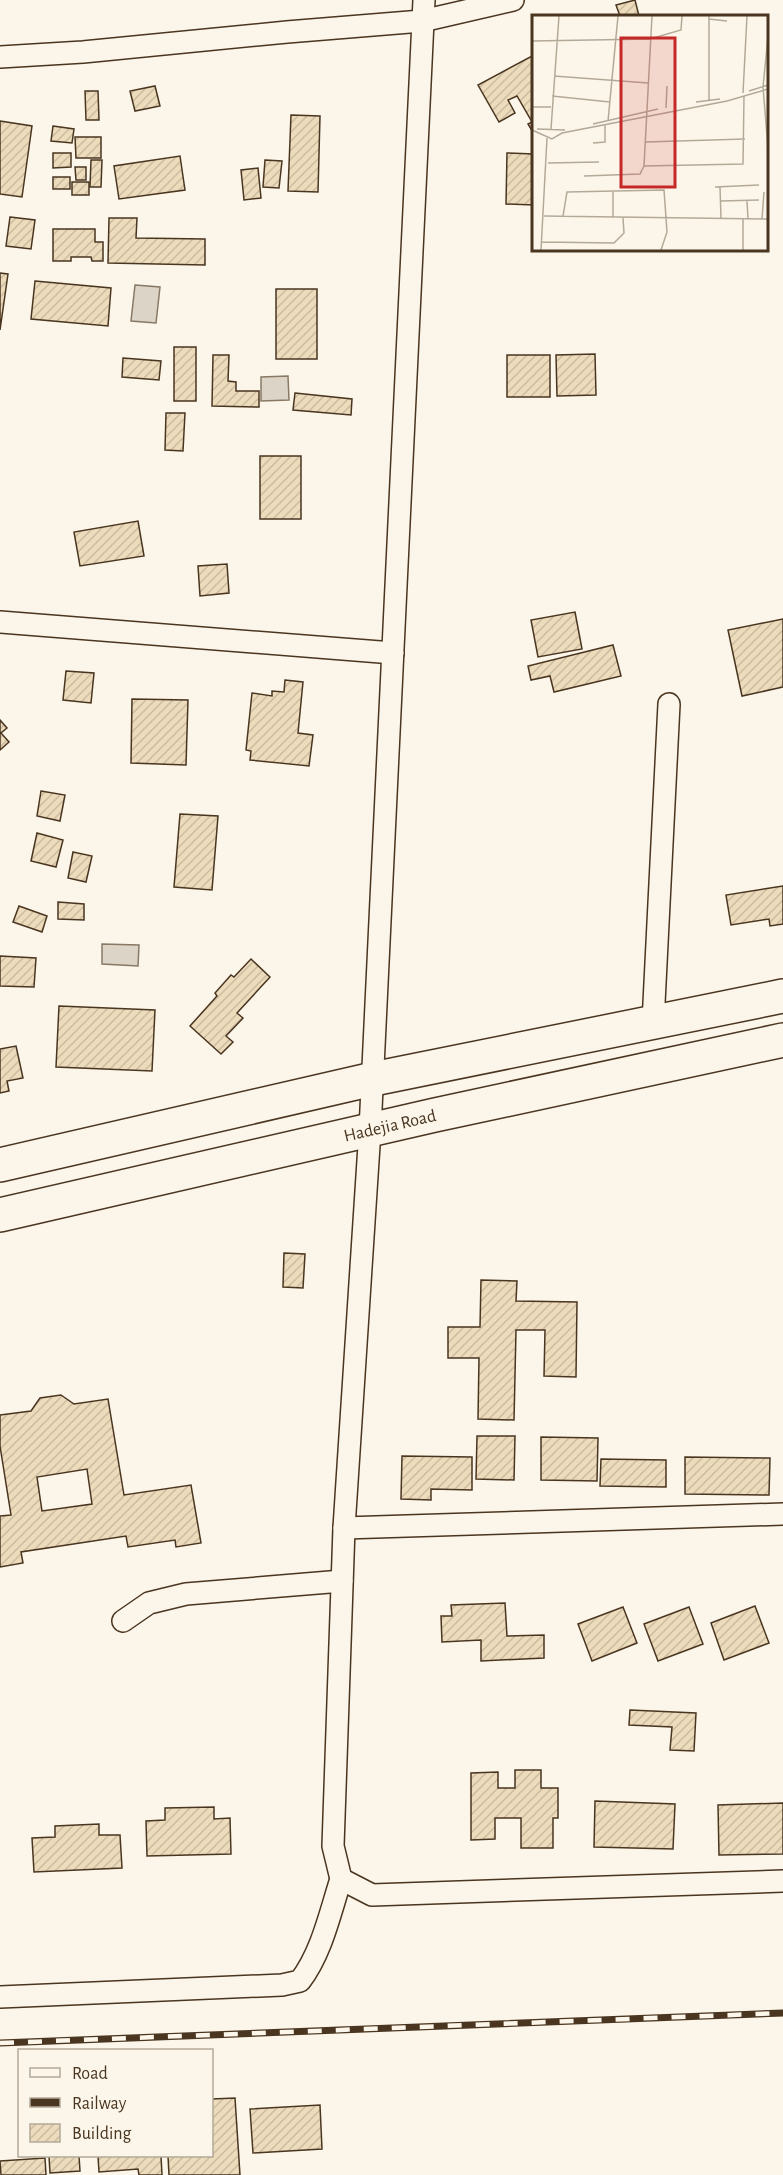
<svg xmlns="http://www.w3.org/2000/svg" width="783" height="2175" viewBox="0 0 783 2175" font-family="'Alegreya Sans',sans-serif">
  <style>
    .water { fill: #dcd4c6; stroke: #887966; stroke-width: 1.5 }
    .building { fill: url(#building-hatch); stroke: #4a3520; stroke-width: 1.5; fill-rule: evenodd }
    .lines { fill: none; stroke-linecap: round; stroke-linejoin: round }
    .minor-casing { stroke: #4a3520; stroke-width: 24 }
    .primary-casing { stroke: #4a3520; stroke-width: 36 }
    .minor { stroke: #fbf6e9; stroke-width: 21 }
    .primary { stroke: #fbf6e9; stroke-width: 33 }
    .rail-casing { stroke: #4a3520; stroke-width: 7 }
    .rail { stroke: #fbf6e9; stroke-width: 4.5; stroke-dasharray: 14; stroke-linecap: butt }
    .labels { text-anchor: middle; stroke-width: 4.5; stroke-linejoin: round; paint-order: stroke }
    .street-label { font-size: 18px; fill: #4a3520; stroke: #fbf6e9 }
    .inset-road { fill: none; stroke: #b4a999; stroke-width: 1.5 }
    .view { fill: #c62828; fill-opacity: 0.15; stroke: #c62828; stroke-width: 3 }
    .inset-edge { fill: none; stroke: #4a3520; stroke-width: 3 }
  </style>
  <defs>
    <pattern id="building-hatch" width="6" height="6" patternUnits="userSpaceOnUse" patternTransform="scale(1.5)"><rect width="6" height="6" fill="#ecdcbc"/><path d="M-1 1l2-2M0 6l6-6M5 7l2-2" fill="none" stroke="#ccbda1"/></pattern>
  </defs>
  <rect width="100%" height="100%" fill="#fbf6e9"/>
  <g class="water">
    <polygon points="135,285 160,287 156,323 131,321"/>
    <polygon points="288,376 289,400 261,401 261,377"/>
    <polygon points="102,944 139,945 138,966 102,964"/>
  </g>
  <g class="building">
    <polygon points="635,0 639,16 620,16 616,5"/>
    <polygon points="534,55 534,134 528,124 532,122 517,96 508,100 515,113 499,122 478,85"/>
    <polygon points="155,86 160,106 135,111 130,91"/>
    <polygon points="85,91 98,91 99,120 86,120"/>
    <polygon points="291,115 320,116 318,192 288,191"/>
    <polygon points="0,121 32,126 22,197 0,194"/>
    <polygon points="53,126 74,129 72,143 51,141"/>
    <polygon points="75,137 101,137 101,158 76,158"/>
    <polygon points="53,153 71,153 71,167 53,168"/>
    <polygon points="507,153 534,154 534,205 506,204"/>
    <polygon points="180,156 185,190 119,199 114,166"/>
    <polygon points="91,160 102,160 101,187 90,187"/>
    <polygon points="265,160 282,161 279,188 263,187"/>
    <polygon points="75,167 86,167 86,180 76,180"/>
    <polygon points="258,168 261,198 244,200 241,170"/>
    <rect x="53" y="177" width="17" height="12"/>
    <rect x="72" y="182" width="17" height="13"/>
    <polygon points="10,217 35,220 31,249 6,246"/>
    <polygon points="109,218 137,218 136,238 205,239 205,265 108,263"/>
    <polygon points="53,229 95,229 95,242 103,242 103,261 92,261 91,257 71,257 71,261 53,261"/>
    <polygon points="0,273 8,274 0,330"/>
    <polygon points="35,281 111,288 108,326 31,319"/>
    <rect x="276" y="289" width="41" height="70"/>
    <rect x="174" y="347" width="22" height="54"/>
    <polygon points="595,354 596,395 557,396 556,355"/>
    <polygon points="213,355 229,355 228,381 236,382 236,391 259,391 259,407 212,406"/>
    <rect x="507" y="355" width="43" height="42"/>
    <polygon points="123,358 161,361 159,380 122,377"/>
    <polygon points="295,393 352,399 351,415 293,410"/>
    <polygon points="166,413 185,413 183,451 165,450"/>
    <rect x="260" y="456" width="41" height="63"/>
    <polygon points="138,521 144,556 80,566 74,532"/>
    <polygon points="227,564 229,593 200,596 198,566"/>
    <polygon points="575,612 582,649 538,657 531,620"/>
    <polygon points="783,619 783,687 742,696 728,630"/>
    <polygon points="613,645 621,676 554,692 550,676 531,680 528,666"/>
    <polygon points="66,671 94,673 91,703 63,700"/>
    <polygon points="285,680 303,682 298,733 313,735 309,766 250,760 251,751 246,750 252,693 272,696 272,691 284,692"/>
    <polygon points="132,699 188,700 186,765 131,763"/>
    <polygon points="0,720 7,728 1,733 9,742 0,750"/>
    <polygon points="41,791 65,795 60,821 37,816"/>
    <polygon points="180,814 218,816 212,890 174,887"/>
    <polygon points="37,833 63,840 56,867 31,861"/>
    <polygon points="73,852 92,856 86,882 68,878"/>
    <polygon points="783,886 783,924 770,926 769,919 731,925 726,895"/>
    <polygon points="58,902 84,904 84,920 58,919"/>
    <polygon points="19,906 47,916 42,932 13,922"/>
    <polygon points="0,956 36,958 34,987 0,986"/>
    <polygon points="251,959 270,977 237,1013 243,1018 226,1036 233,1042 221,1054 190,1026 217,996 215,993 231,975 234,977"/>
    <polygon points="59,1006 155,1010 152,1071 56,1067"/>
    <polygon points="16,1046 23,1078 7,1081 9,1091 0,1093 0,1049"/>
    <polygon points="284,1253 305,1254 303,1288 283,1287"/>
    <polygon points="481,1280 517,1281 516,1301 577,1302 576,1377 544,1376 545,1330 516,1330 514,1420 478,1419 479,1358 448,1358 448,1327 480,1327"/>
    <path d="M61 1395 74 1404 108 1399 124 1495 191 1485 201 1543 176 1547 175 1540 128 1547 126 1536 21 1552 23 1563 0 1567V1516L11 1515 0 1446V1415L31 1411 40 1398ZM87 1469 92 1504 42 1511 37 1477Z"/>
    <polygon points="477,1436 515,1436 514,1480 476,1479"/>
    <polygon points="541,1437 598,1438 597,1481 541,1480"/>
    <polygon points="402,1456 472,1457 472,1490 431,1489 431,1500 401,1499"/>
    <polygon points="685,1457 770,1458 769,1495 685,1494"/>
    <polygon points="601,1459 666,1460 666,1487 600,1486"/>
    <polygon points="505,1603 507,1636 544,1635 544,1658 481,1661 481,1640 442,1642 441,1616 452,1616 451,1605"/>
    <polygon points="755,1606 769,1643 724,1660 711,1623"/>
    <polygon points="623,1607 637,1643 592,1661 578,1624"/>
    <polygon points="689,1607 703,1644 658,1661 644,1624"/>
    <polygon points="630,1710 696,1713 694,1751 670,1750 672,1727 629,1725"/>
    <polygon points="515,1770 541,1770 541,1788 558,1788 558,1818 553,1818 553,1848 521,1848 521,1818 495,1818 495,1839 471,1840 471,1773 498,1772 498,1788 515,1788"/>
    <polygon points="595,1801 675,1804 673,1849 594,1847"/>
    <polygon points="783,1803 783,1854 719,1855 718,1805"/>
    <polygon points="214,1807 214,1819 230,1818 231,1854 147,1856 146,1821 165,1820 165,1808"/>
    <polygon points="99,1824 99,1835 120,1835 122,1868 34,1872 32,1838 55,1837 55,1826"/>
    <polygon points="235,2098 240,2175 169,2175 168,2156 212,2156 212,2099"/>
    <polygon points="320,2105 322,2149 253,2153 250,2109"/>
    <polygon points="49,2156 79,2156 80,2171 50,2173"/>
    <polygon points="98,2156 161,2156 162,2175 139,2175 138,2169 99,2172"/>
    <polygon points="45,2158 46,2175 1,2175 0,2161"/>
  </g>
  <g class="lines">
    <g class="minor-casing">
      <g id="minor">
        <polyline points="424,0 370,1130 344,1528 333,1846 341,1879 372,1895 783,1881"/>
        <polyline points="0,57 83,52 287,32 422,21 513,0"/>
        <polyline points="0,622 393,653"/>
        <polyline points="653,1023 669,704"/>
        <polyline points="344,1528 783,1514"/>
        <polyline points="123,1621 149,1603 186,1594 342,1581"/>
        <path d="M0 1997 282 1985 300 1981C322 1952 330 1913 341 1879"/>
      </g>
    </g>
    <g class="primary-casing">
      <g id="primary">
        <polyline points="0,1165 373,1079 783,996"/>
        <path id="s1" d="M0 1215 435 1115 783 1040"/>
      </g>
    </g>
    <use href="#minor" class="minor"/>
    <use href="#primary" class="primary"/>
    <g class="rail-casing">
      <polyline id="rail" points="0,2043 783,2013"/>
    </g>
    <use href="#rail" class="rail"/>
  </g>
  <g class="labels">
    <g class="street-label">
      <text dy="6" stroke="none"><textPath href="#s1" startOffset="400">Hadejia Road</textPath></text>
    </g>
  </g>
  <g transform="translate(532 15)">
    <rect width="236" height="236" fill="#fbf6e9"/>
    <path class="inset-road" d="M120 1 112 151 211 149 212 81M177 4 195 6M236 22 231 72 236 133M0 26 118 24 149 15 150 1M22 61 116 68M217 76 236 70M211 78 215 1M20 81 78 87M177 86V1M164 87 188 84M0 92H19M134 93 135 71M76 106 86 1M61 109 126 94M5 114 33 115M19 114 27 1M0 115 20 124 30 118 195 86 236 74M113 127 213 124M61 128 73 127V110M16 148 67 147M52 161 108 159 112 151M183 172 227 170M188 172 189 204M81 177V202M189 186 227 185M215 186 216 204M12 201 236 204M31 201 35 177 132 175 135 217 129 235M211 204V235M230 204 232 177M10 227 82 228 92 218 91 203M9 235 15 123"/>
    <path class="view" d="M89 23H143V172H89Z"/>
    <rect width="236" height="236" class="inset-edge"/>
  </g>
  <rect x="18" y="2049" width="195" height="108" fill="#fbf6e9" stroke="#b4a999" stroke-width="1.5"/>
  <rect x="30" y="2068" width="30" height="9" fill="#fbf6e9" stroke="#b4a999" stroke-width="1.5"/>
  <text x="72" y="2079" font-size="18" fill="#4a3520">Road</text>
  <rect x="30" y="2098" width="30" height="9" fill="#4a3520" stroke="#b4a999" stroke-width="1.5"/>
  <text x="72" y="2109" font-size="18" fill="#4a3520">Railway</text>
  <rect x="30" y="2124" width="30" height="18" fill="url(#building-hatch)" stroke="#b4a999" stroke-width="1.5"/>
  <text x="72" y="2139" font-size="18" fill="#4a3520">Building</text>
</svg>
